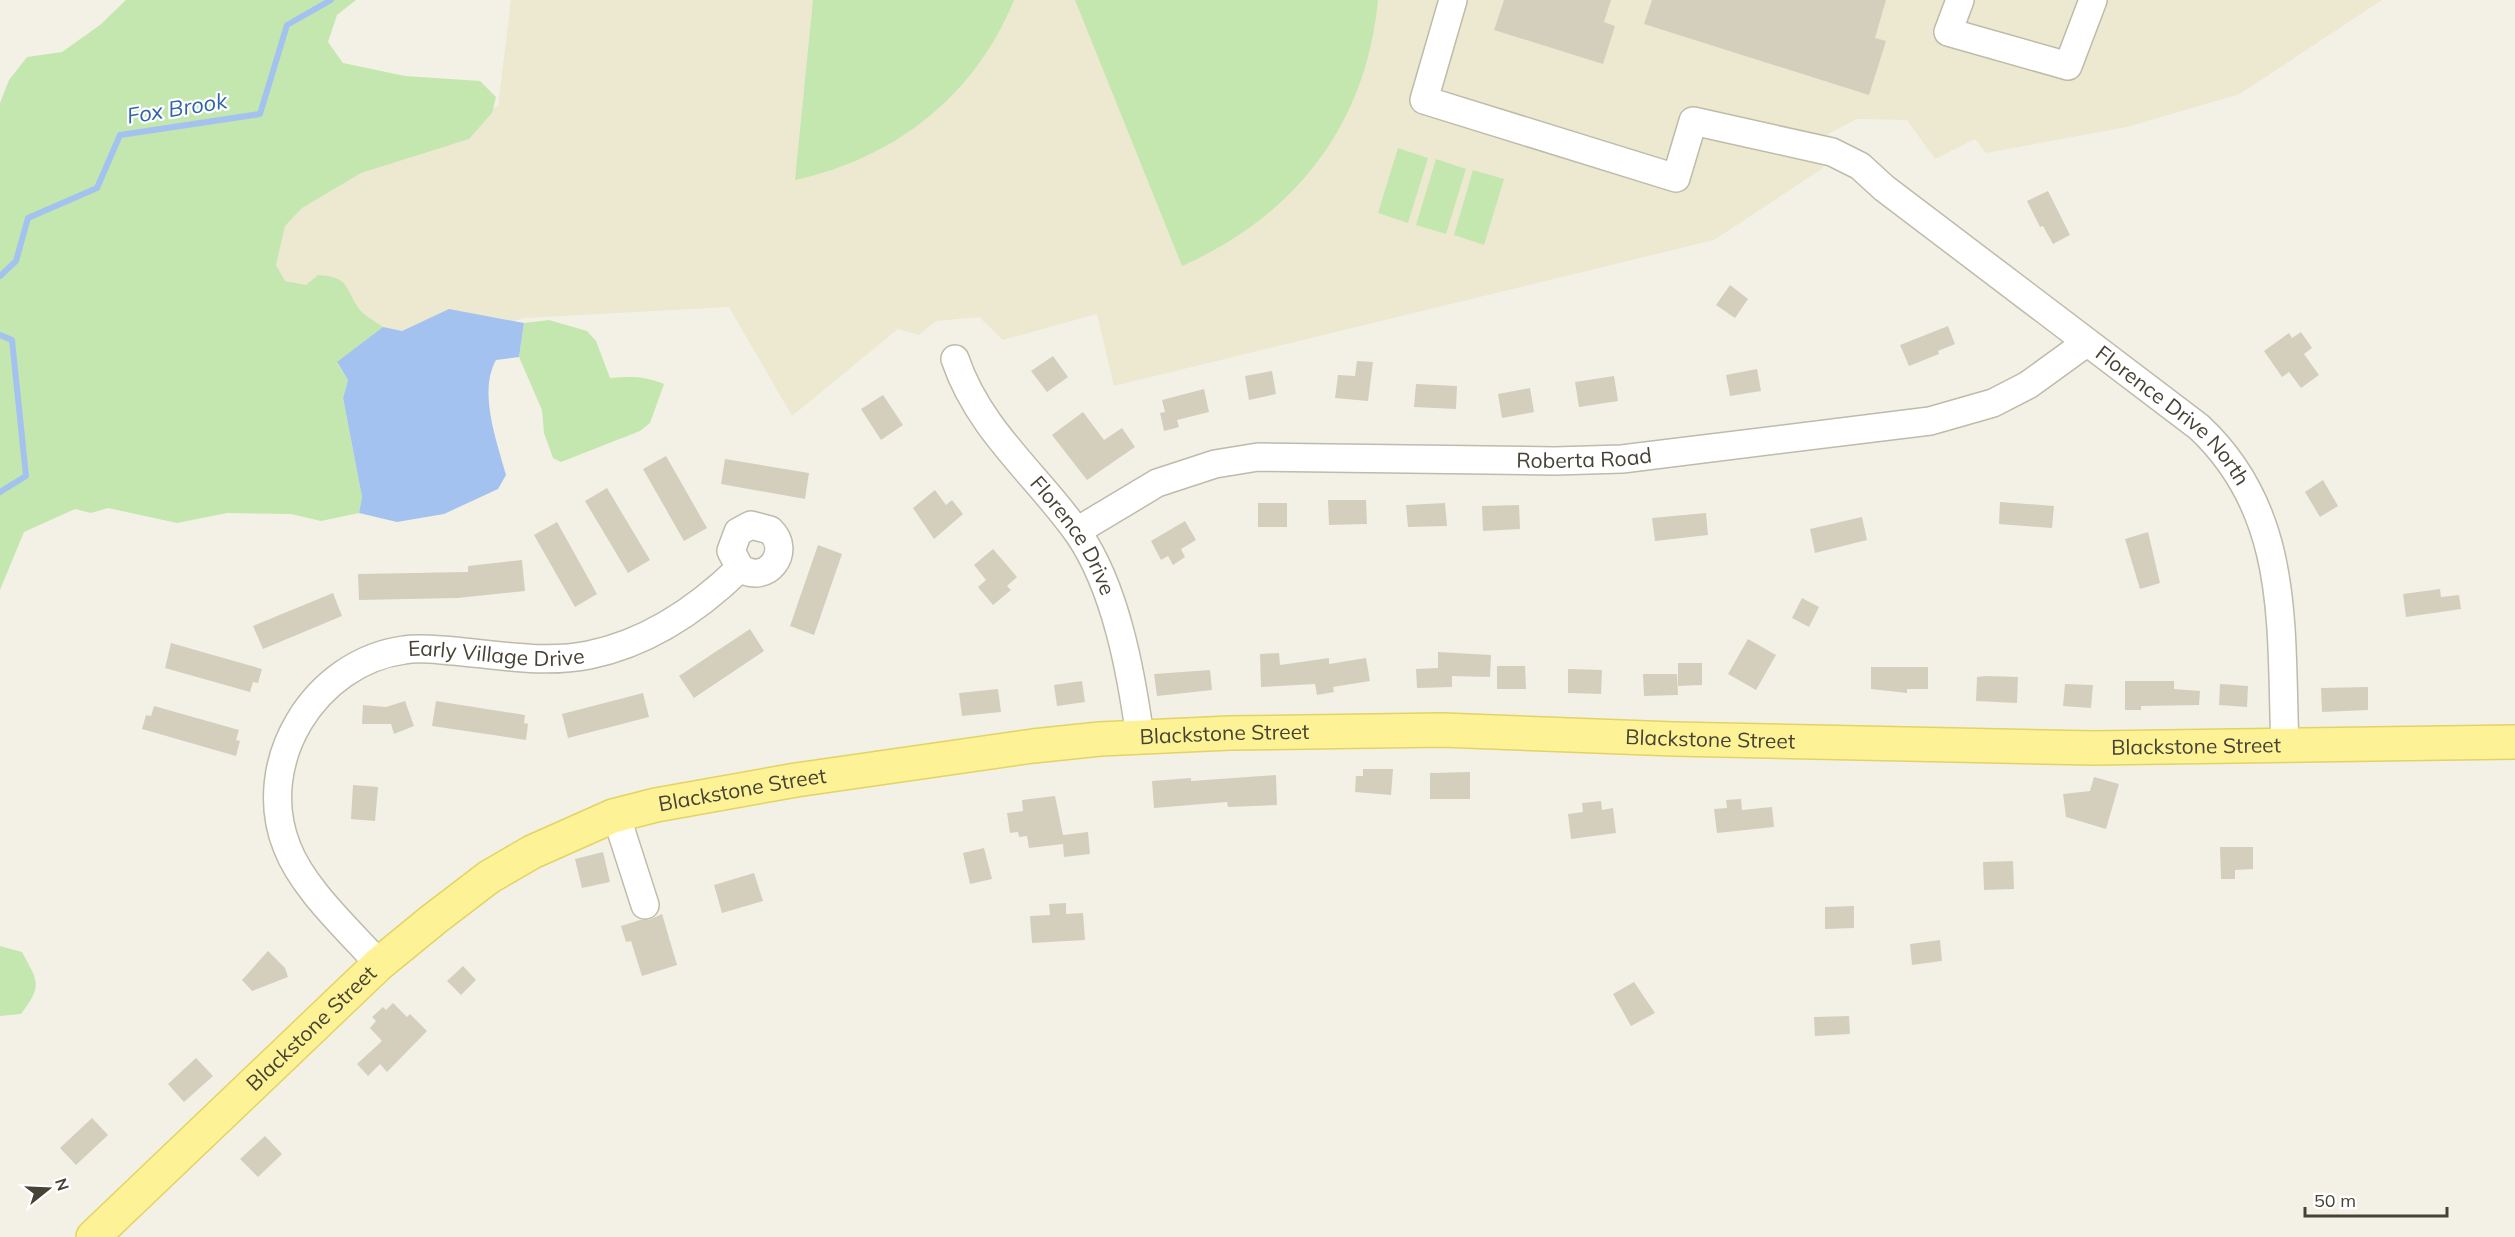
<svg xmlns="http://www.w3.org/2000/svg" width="2515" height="1237" viewBox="0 0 2515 1237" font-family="Mulish,sans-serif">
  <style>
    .education { fill: #ece9d0 }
    .green { fill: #c4e7af }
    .water { fill: #a3c2ef }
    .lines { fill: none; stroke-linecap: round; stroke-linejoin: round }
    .stream { stroke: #a3c2ef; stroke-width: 6 }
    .building { fill: #d4cfbc }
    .minor-casing { stroke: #bebba9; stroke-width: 30 }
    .major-casing { stroke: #e2d365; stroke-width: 36 }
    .minor { stroke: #fff; stroke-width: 27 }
    .major { stroke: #fdf295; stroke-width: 33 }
    .labels { text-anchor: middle; stroke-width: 4.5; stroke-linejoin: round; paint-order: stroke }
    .street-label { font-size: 21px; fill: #464235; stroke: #fff }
    .water-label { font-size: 22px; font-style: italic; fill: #3062b0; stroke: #fff }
  </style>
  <rect width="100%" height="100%" fill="#f3f1e6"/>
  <polygon class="education" points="511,0 2382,0 2240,94 2127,127 1986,153 1975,139 1935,159 1907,120 1857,119 1828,134 1823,168 1714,240 1114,386 1097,314 1003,340 979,317 936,321 919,335 898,329 792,416 729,307 525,318 190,405 133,235 311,177 498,106"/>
  <g class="green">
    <path d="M126 0H356L337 15 328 42 343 63 405 76 480 81 496 97 492 113 469 139 361 173 302 208 285 226 276 265 285 281 306 285 318 275C349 277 344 286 359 309 365 316 375 321 383 327L337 363 348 380 343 398 362 497 359 513 321 521 291 514 227 513 177 523 108 508 91 513 75 509 24 532 0 590V103L9 80 27 57 62 52 100 25Z"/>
    <path d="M813 0H1014C975 96 895 158 795 180Z"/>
    <path d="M1075 0H1378C1366 125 1296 215 1182 266Z"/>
    <polygon points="1398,148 1428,158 1408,223 1378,213"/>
    <polygon points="1436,159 1466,169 1446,234 1416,225"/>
    <polygon points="1473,170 1504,179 1484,245 1454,235"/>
    <path d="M549 320 587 331 596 341 610 378C629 376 646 376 664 384L650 423 640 431 561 462 553 458 544 433 542 410 519 357 524 323Z"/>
    <path d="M0 946 22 952C38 982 43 985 21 1014L0 1016Z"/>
  </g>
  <path class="water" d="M449 309 524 323 519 357 496 360C478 392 497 442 506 475L498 489 444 514 397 522 359 513 362 497 343 398 348 380 337 362 383 327 402 331Z"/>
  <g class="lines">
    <g class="stream">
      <polyline points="0,276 16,261 28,218 97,188 120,135 260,114 287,25 331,0"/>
      <polyline points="0,335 12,340 26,476 0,492"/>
    </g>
  </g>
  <g class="building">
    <polygon points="1504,0 1611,0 1604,22 1615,26 1603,64 1494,30"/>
    <polygon points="1652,0 1886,0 1875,38 1886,41 1869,95 1644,24"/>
    <polygon points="2048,191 2070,235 2053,244 2043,226 2040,227 2027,201"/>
    <polygon points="1730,285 1748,299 1735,318 1716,305"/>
    <polygon points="1948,326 1955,344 1938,351 1939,354 1909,366 1900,345"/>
    <polygon points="2301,332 2312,348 2304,354 2319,375 2301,388 2289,372 2282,377 2264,351 2289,333 2292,338"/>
    <polygon points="1053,356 1068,377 1047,392 1031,371"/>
    <polygon points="1357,361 1373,362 1368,401 1335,398 1338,375 1355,376"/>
    <polygon points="1757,369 1761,391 1730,396 1726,375"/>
    <polygon points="1272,371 1276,394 1249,400 1245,376"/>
    <polygon points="1614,376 1618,401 1579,407 1575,382"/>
    <polygon points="1416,384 1457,386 1456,409 1414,407"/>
    <polygon points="1530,388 1534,412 1502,418 1498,394"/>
    <polygon points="1204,389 1209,412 1177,420 1179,427 1164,431 1160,413 1165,412 1162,400"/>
    <polygon points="883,395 903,425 881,440 861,409"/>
    <polygon points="1083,412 1104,440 1122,428 1135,447 1087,480 1052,435"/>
    <polygon points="666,456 707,528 684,541 643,469"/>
    <polygon points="725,459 809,473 805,499 721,484"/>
    <polygon points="2323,480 2338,506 2320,517 2305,492"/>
    <polygon points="607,488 650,560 628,573 585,501"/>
    <polygon points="935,490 946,505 952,500 963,514 934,539 913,508"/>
    <polygon points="1328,500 1366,500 1367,524 1329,525"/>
    <polygon points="2000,502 2054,506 2052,528 1999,524"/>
    <rect x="1258" y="503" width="29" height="24"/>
    <polygon points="1445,503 1447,526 1408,527 1406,505"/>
    <polygon points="1519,505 1520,529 1483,531 1482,506"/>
    <polygon points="1706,513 1708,535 1655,541 1652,518"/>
    <polygon points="1862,517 1867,540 1815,553 1810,529"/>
    <polygon points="1185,521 1196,540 1181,549 1185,557 1173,565 1168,556 1161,560 1151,541"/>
    <polygon points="557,522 597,594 575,607 534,535"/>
    <polygon points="2148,532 2160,583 2140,589 2125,539"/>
    <polygon points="818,545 842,554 814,635 790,626"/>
    <polygon points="993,549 1017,577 1007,586 1011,590 993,605 978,587 986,580 974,565"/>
    <polygon points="522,560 525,591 457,598 359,600 358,574 468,572 468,566"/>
    <polygon points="2440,589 2441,597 2459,595 2461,609 2406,617 2403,594"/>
    <polygon points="333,593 342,616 263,649 253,626"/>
    <polygon points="1802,598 1819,607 1809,627 1792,618"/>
    <polygon points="750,629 764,651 694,698 679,676"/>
    <polygon points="1748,639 1776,655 1756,690 1728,674"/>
    <polygon points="171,643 262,669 258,683 253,682 250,692 165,668"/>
    <polygon points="1438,652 1491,655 1490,677 1452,676 1452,687 1417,688 1416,669 1438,668"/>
    <polygon points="1279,653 1280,665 1329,658 1329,664 1366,658 1370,681 1333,687 1334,692 1317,695 1315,684 1261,687 1260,654"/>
    <polygon points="1678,663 1702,663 1702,685 1678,686"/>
    <polygon points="1497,666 1525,666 1526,689 1497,689"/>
    <polygon points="1871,667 1928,667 1928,689 1907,689 1907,693 1871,689"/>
    <polygon points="1568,669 1602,670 1601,694 1568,693"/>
    <polygon points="1210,670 1212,690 1157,696 1154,674"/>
    <polygon points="1643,674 1677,674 1678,695 1644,696"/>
    <polygon points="1985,676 2018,677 2017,703 1976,701 1977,677"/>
    <polygon points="1082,681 1085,702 1057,706 1054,685"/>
    <polygon points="2125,681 2174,681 2174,689 2200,691 2199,705 2141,706 2141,710 2125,710"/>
    <polygon points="2065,684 2093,685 2091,708 2063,706"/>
    <polygon points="2220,684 2248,686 2247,707 2219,705"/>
    <polygon points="2368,687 2368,710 2322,712 2321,688"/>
    <polygon points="998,689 1001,712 962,716 959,693"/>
    <polygon points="643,693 649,717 568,738 562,714"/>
    <polygon points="405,701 414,726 394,734 391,724 362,724 363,705 386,707"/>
    <polygon points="436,701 525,715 524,723 528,724 526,740 432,726"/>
    <polygon points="154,706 239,730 236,740 240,741 236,756 142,729 146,715 151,716"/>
    <polygon points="1363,769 1393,769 1391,795 1355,792 1356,776 1363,776"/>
    <polygon points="1470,772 1470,799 1430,799 1430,773"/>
    <polygon points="1276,775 1277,805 1228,807 1227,802 1154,808 1152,781 1191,778 1191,781"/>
    <polygon points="2094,777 2119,784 2106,829 2066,817 2063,794 2090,791"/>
    <polygon points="353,785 378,787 375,821 351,819"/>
    <polygon points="1055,796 1063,835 1088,832 1090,854 1064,857 1063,844 1029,848 1027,836 1019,837 1018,832 1010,833 1007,813 1023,811 1022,800"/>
    <polygon points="1741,799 1742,810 1772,807 1774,827 1717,833 1714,809 1727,808 1726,800"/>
    <polygon points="1601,801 1602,810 1613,808 1616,833 1571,839 1568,814 1583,812 1582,803"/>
    <polygon points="2220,847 2253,847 2253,869 2235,870 2235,879 2221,879"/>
    <polygon points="984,848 992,879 970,884 963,853"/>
    <polygon points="603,852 610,882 582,888 575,859"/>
    <polygon points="2013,861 2014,889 1984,890 1983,862"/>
    <polygon points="754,873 763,901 722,913 714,885"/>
    <polygon points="1066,903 1066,914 1083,913 1085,940 1032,943 1030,916 1050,915 1049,904"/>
    <polygon points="1854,906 1854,928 1825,929 1825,907"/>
    <polygon points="662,914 677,965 642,976 631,941 626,942 621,926 640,920 649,920"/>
    <polygon points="1940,940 1942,961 1912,965 1910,944"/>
    <polygon points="268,951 285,968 288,977 252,991 242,980"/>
    <polygon points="463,966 476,980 461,995 447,981"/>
    <polygon points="1634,982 1655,1013 1631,1026 1613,994"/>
    <polygon points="393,1003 407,1017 410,1014 427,1031 387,1072 380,1064 368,1076 357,1064 382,1041 370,1028 376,1021 372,1017 383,1007 386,1010"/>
    <polygon points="1849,1016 1850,1034 1815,1036 1814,1017"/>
    <polygon points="196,1058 213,1076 184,1102 168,1084"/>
    <polygon points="92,1118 108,1135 76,1165 60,1148"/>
    <polygon points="265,1136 282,1154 258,1177 240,1159"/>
  </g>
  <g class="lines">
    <g class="minor-casing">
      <g id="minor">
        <path id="s1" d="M1453 0 1424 100 1676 178 1693 121 1832 152 1860 166 1884 188 2199 427C2292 514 2280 629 2285 746"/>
        <polyline points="1960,0 1948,32 2068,66 2093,0"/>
        <path id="s2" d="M955 359C979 430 1036 474 1078 533 1116 588 1131 672 1140 737"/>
        <path id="s3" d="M1077 531 1157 483 1215 464 1258 457 1555 461 1622 459 1930 421 1993 403 2028 385 2086 343"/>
        <polyline points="616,815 645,905"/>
        <path id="s4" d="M379 964C349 930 303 889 287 847 253 762 315 662 404 650 420 647 437 650 454 651 498 655 545 664 589 655 648 643 698 609 740 568 767 586 793 551 770 530L751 525 738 532 731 551 740 568"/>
      </g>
    </g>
    <g class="major-casing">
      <g id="major">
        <path id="s5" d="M93 1237 379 964 434 919 489 877 532 852 613 816 656 805 796 780 1033 746 1100 739 1230 733 1442 730 1674 739 2095 748 2515 742"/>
      </g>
    </g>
    <use href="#minor" class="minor"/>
    <use href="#major" class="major"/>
  </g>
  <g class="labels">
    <g class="street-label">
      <text dy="7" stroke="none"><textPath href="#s1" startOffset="1002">Florence Drive North</textPath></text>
      <text dy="7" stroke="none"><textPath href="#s3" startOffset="524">Roberta Road</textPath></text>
      <text dy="7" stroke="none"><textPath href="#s2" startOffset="214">Florence Drive</textPath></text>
      <text dy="7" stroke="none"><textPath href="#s4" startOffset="504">Early Village Drive</textPath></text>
      <text dy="7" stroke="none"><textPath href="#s5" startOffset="1292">Blackstone Street</textPath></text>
      <text dy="7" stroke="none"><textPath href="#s5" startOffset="1778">Blackstone Street</textPath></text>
      <text dy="7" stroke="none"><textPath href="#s5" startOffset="2264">Blackstone Street</textPath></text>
      <text dy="7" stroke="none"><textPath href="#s5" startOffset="806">Blackstone Street</textPath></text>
      <text dy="7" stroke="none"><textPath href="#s5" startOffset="302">Blackstone Street</textPath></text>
    </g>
    <g class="water-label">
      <text transform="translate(177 108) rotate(-9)" y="8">Fox Brook</text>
    </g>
  </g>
  <g transform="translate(48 1189) rotate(72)" stroke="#ffffff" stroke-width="4.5" paint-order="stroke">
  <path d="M0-4.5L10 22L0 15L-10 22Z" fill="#464235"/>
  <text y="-9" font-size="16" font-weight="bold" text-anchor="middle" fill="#464235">N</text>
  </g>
  <path d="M2305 1207v9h142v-9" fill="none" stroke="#464235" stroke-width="3"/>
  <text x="2314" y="1207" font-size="18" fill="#464235" stroke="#ffffff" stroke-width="4.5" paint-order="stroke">50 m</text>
</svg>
